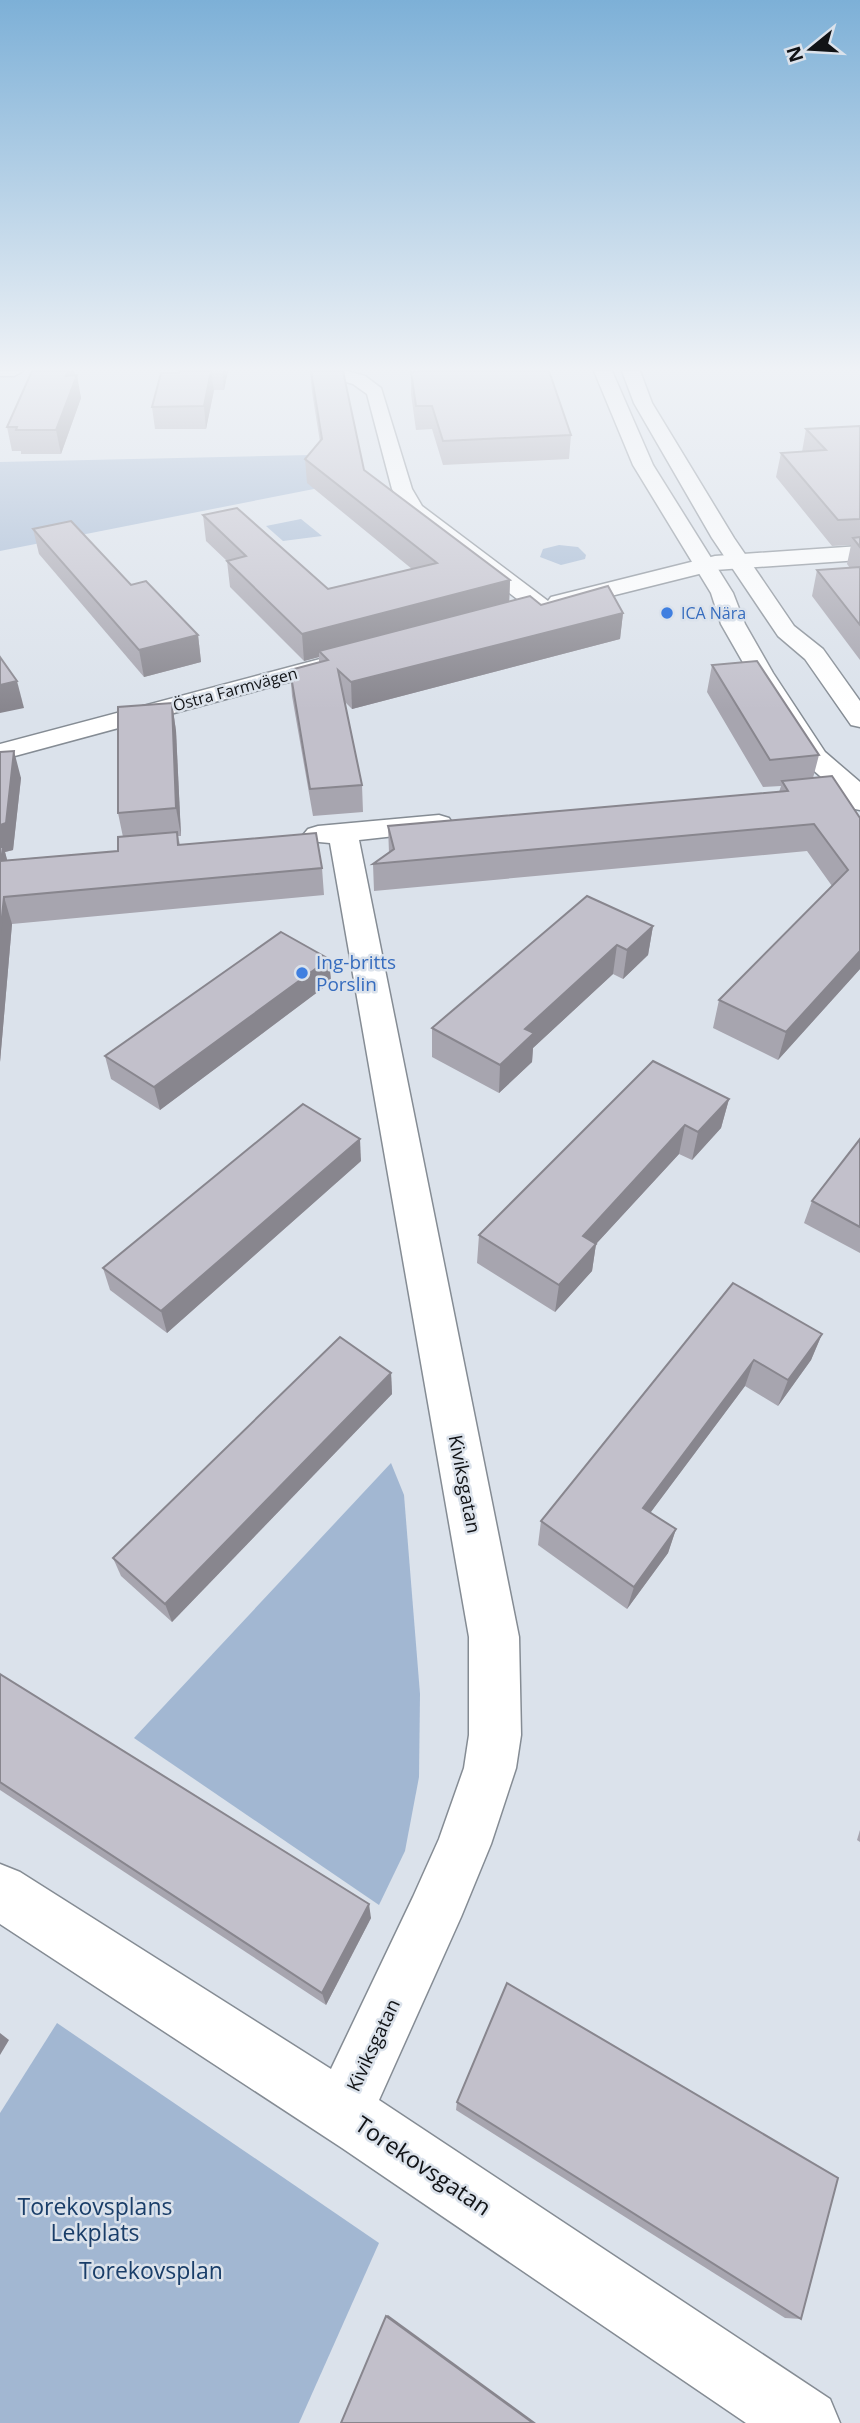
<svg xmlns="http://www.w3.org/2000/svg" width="860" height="2423" viewBox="0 0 860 2423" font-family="'Open Sans',sans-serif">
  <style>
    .green { fill: #a2b7d2 }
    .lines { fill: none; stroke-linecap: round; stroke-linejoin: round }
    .minor-casing { stroke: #858c94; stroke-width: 3 }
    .major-casing { stroke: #858c94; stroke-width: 3 }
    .minor { fill: #fff; fill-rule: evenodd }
    .major { fill: #fff; fill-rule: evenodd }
    .wall { fill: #a7a5af }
    .shaded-wall { fill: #88868e }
    .building { fill: #c2c0cb; stroke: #88868e; stroke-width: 2 }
    .shop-dot { fill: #3f7fe0; stroke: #dbe2eb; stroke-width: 2.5 }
    .labels { text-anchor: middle; stroke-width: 5; stroke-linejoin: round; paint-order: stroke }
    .far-shop-label { font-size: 16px; fill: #366cbe; stroke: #dbe2eb; text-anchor: start }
    .far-street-label { font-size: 16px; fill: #111316; stroke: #dbe2eb }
    .shop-label { font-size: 19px; fill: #366cbe; stroke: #dbe2eb; text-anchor: start }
    .street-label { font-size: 19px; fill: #111316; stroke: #dbe2eb }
    .near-street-label { font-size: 23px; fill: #111316; stroke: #dbe2eb }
    .near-park-label { font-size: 23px; fill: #1a3e69; stroke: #dbe2eb }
  </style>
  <rect width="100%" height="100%" fill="#dbe2eb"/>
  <g class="green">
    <polygon points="311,455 319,488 0,551 0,462"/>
    <polygon points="301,519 322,536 283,541 266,526"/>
    <polygon points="559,545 578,547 586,555 585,559 561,565 540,557 543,549"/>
    <polygon points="391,1463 404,1495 420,1694 419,1777 405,1851 379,1905 134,1738"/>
    <polygon points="57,2023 379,2243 299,2423 0,2423 0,2113"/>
  </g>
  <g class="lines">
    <g class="minor-casing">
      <g id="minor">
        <polygon points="0,371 23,371 14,376 0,376"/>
        <polygon points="320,371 347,371 365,376 381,388 412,489 422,506 548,601 551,597 715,556 860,546 860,560 715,570 559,609 553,608 542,614 534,612 407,514 392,489 367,394 353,384 323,375"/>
        <polygon points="339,654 348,656 351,661 348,666 0,760 0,744"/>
        <polygon points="439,815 449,818 453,824 449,830 359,840 519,1637 521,1735 516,1768 491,1844 461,1917 379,2100 830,2399 840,2423 746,2423 342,2148 0,1924 0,1864 20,1872 331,2069 413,1897 439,1839 464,1768 469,1735 469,1637 330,843 308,841 303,835 308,829 318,826"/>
      </g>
    </g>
    <g class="major-casing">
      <g id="major">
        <polygon points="594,371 612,371 653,465 733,593 745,624 773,673 825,752 860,782 860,810 850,808 842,795 805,763 749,673 721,624 711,593 633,465"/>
        <polygon points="622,371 640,371 652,403 734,538 794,626 823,649 860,701 860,727 851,725 805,659 778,636 712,538 634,403"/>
      </g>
    </g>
    <use href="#minor" class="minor"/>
    <use href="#major" class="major"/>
  </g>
  <g class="wall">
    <polygon points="179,371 228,371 224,390 214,390 206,429 155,429 152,407"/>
    <polygon points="310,371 364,470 510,580 509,602 623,613 620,639 352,709 344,701 362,785 363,812 313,816 292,696 290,670 319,662 319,657 304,661 230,587 227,561 206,541 203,515 328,589 412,569 307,483 305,459 320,442 312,392"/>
    <polygon points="429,371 549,371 571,435 569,459 443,465 432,429 416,430 411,394 411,372"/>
    <polygon points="75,375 81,398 61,454 21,454 21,451 12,451 7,427"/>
    <polygon points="860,426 860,660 812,596 817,570 850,568 847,564 851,545 832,546 776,477 781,453 802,452 806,429"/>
    <polygon points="33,529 131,585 198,635 201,662 144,677 39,554"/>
    <polygon points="712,665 819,755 813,778 860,818 860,969 778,1060 713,1028 719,1000 832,886 807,851 374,891 373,864 389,853 388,826 779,792 781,786 763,787 707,692"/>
    <polygon points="172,703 176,731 181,836 178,836 180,845 322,868 324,895 12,924 0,1062 0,752 21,778 13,850 5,852 7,860 118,851 123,837 118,813"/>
    <polygon points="653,926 648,955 623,979 613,974 533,1048 532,1062 499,1093 432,1057 432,1028"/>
    <polygon points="329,959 331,982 160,1110 111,1079 105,1056"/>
    <polygon points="729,1099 721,1128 692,1160 679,1154 596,1244 592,1271 555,1312 477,1263 479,1235"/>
    <polygon points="860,1139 860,1253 804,1223 812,1201"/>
    <polygon points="361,1161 167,1333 110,1290 103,1268"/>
    <polygon points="733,1283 822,1334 811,1360 778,1406 745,1386 650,1513 676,1529 668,1553 627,1609 538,1545 541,1521"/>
    <polygon points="391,1373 392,1394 172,1622 121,1576 113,1558"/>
    <polygon points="0,1674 371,1918 326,2005 0,1790"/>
    <polygon points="860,1830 860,1842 857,1840"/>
    <polygon points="457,2102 801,2319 785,2318 456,2110"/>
  </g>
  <g class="shaded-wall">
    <polygon points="68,371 74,371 76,379 77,375 81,398 61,454 56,430 66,376"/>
    <polygon points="211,371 214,390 206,429 204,406"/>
    <polygon points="222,371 228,371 224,390"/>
    <polygon points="510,580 509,607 319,651 319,657 304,661 302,634"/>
    <polygon points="623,613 620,639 352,709 351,682"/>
    <polygon points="198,635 201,662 144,677 139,650"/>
    <polygon points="17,681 24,708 0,713 0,685"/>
    <polygon points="172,703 176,731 181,836 176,808"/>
    <polygon points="14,751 21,778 13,850 5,852 11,874 9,888 0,853 0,825"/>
    <polygon points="4,897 12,924 0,1062 0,936"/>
    <polygon points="653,926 648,955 623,979 627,950"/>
    <polygon points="617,945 613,974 533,1048 532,1062 499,1093 500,1065 525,1029"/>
    <polygon points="860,951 860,969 778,1060 786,1032"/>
    <polygon points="329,959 331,982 160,1110 154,1087"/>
    <polygon points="729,1099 721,1128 692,1160 698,1132"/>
    <polygon points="685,1125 679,1154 596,1244 592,1271 555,1312 559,1285 583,1236"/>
    <polygon points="360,1139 361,1161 167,1333 161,1311"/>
    <polygon points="822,1334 811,1360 778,1406 788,1380"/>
    <polygon points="754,1360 745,1386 636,1532 643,1508"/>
    <polygon points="391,1373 392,1394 172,1622 165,1604"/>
    <polygon points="676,1529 668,1553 627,1609 634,1587"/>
    <polygon points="369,1904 371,1918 326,2005 322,1993"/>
    <polygon points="0,2033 9,2040 0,2055"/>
    <polygon points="388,2315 536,2423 533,2423 386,2316"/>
  </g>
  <g class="building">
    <polygon points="32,371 68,371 66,376 77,375 56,430 16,430 17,427 7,427"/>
    <polygon points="179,371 211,371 204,406 152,407 161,373 179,373"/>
    <polygon points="311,371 343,371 364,470 510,580 302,634 227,561 246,556 203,515 237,508 328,589 437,563 305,459 322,439"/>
    <polygon points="432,371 549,371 571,435 443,441 432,406 416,406 411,372"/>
    <polygon points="860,426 860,519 838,520 781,453 826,450 806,429"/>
    <polygon points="71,521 131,585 146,581 198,635 139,650 33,529"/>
    <polygon points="860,537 860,547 853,538"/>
    <polygon points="860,567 860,625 817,570"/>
    <polygon points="608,586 623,613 351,682 338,670 362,785 310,789 290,670 328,660 319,651 530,596 541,605"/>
    <polygon points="0,657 17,681 0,685"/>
    <polygon points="757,661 819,755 770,760 712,665"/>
    <polygon points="172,703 176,808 118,813 118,707"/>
    <polygon points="14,751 6,823 0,825 0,752"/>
    <polygon points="832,776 860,818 860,951 786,1032 719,1000 848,870 814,824 373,864 394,849 388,826 788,791 782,781"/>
    <polygon points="177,832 178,845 316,833 322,868 4,897 0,936 0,847 3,847 1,861 118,851 118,837"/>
    <polygon points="587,896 653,926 627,950 617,945 525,1029 534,1033 500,1065 432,1028"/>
    <polygon points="281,932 329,959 154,1087 105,1056"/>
    <polygon points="653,1061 729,1099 698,1132 685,1125 583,1236 596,1244 559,1285 479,1235"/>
    <polygon points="303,1104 360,1139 161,1311 103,1268"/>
    <polygon points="860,1139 860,1227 812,1201"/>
    <polygon points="733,1283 822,1334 788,1380 754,1360 643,1508 676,1529 634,1587 541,1521"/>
    <polygon points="340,1337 391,1373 165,1604 113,1558"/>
    <polygon points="0,1674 369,1904 322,1993 0,1782"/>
    <polygon points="507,1983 838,2178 801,2319 457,2102"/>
    <polygon points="386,2316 533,2423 341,2423"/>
  </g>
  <linearGradient id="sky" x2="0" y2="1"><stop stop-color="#7db0d7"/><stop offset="0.52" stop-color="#eff2f6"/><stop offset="1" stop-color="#eff2f6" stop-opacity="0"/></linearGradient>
  <rect width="860" height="710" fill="url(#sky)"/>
  <g class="shop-dot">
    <circle cx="667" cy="613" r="7"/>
    <circle cx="302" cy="973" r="7"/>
  </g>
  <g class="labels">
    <g class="far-shop-label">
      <text x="681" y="619">ICA Nära</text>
    </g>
    <g class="far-street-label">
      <text transform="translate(235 689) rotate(-15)" y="6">Östra Farmvägen</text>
    </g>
    <g class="shop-label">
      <text x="316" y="969">Ing-britts<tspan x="316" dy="22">Porslin</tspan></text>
    </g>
    <g class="street-label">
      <text transform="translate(465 1484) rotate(79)" y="7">Kiviksgatan</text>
      <text transform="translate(373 2045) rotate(-65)" y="7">Kiviksgatan</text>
    </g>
    <g class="near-street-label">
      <text transform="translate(423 2166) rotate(34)" y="8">Torekovsgatan</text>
    </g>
    <g class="near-park-label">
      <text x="95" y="2215">Torekovsplans<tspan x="95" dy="26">Lekplats</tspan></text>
      <text x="151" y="2279">Torekovsplan</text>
    </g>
  </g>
  <g transform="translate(811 49) rotate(252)" stroke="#dbe2eb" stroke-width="5" paint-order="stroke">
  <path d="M0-5L12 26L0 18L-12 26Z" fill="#111316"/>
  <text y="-10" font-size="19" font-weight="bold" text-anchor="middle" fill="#111316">N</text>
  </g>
</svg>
